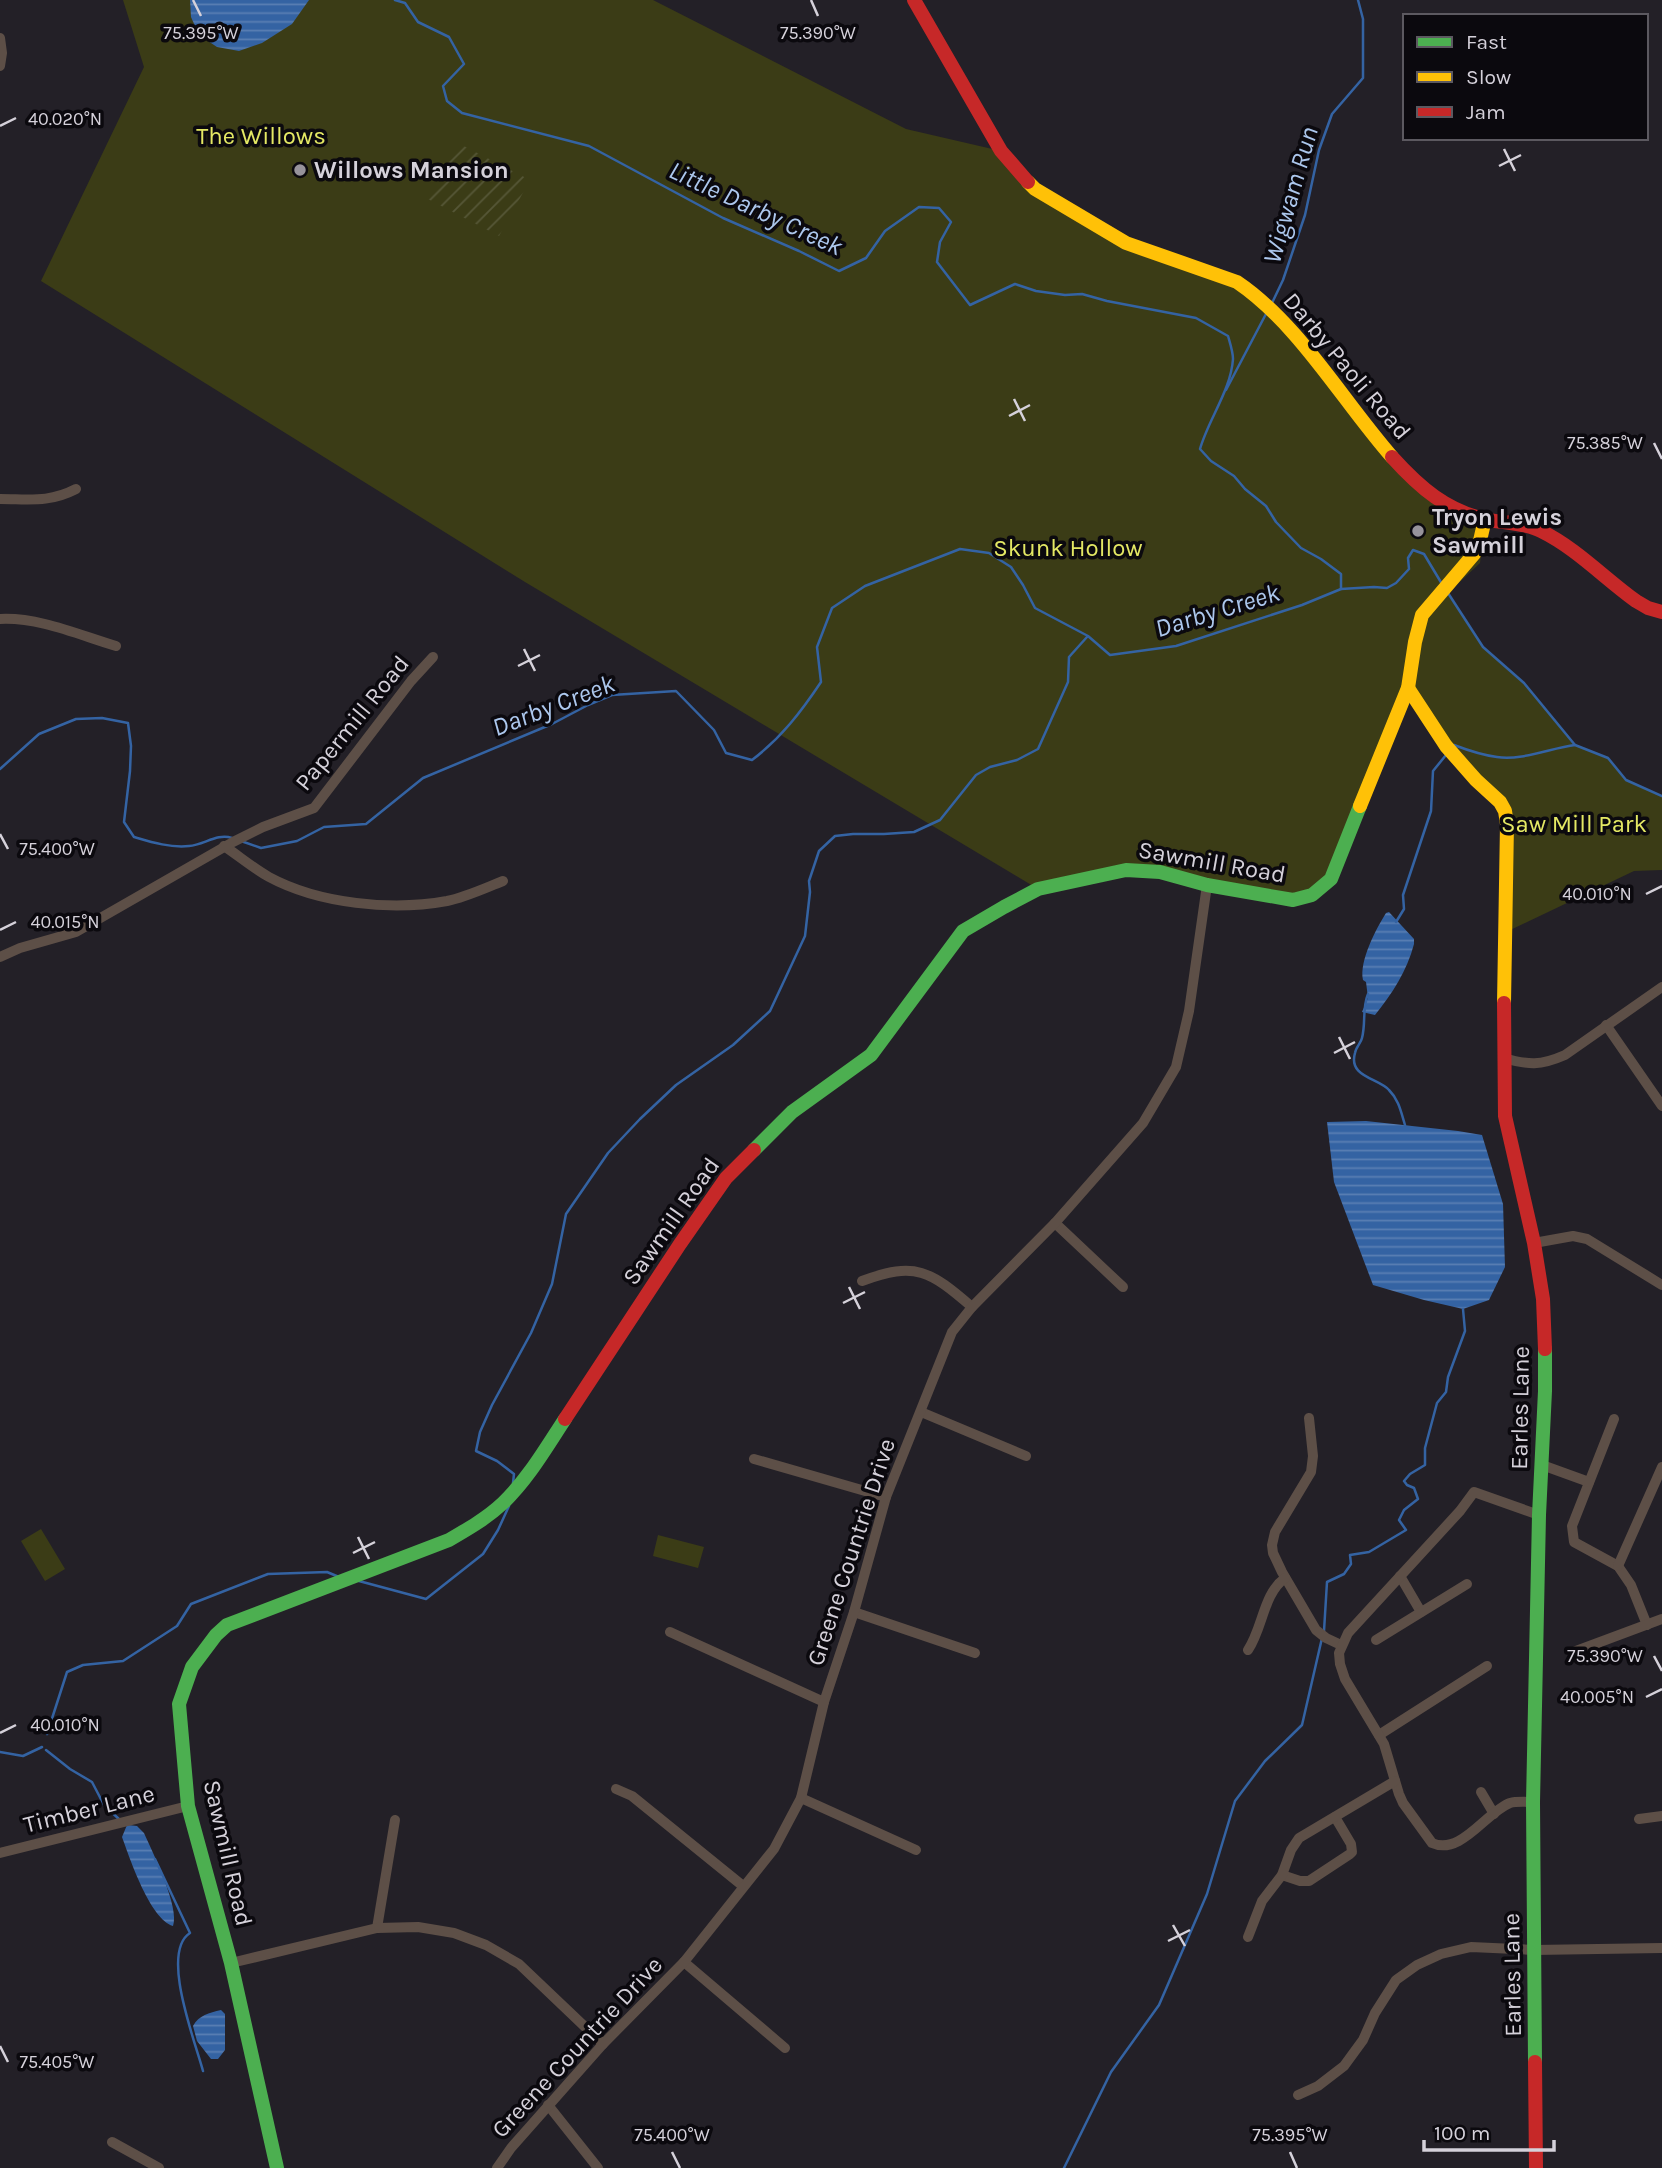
<svg xmlns="http://www.w3.org/2000/svg" width="1662" height="2168" viewBox="0 0 1662 2168" font-family="Karla,sans-serif">
  <style>
    .park { fill: #3b3c16 }
    .garden { fill: url(#garden-furrows) }
    .water { fill: url(#water-rules) }
    .lines { fill: none; stroke-linecap: round; stroke-linejoin: round }
    .stream { stroke: #3463a3; stroke-width: 2.5 }
    .street { stroke: #5d4f47; stroke-width: 10 }
    .fast { stroke: #4caf50; stroke-width: 14 }
    .slow { stroke: #ffc107; stroke-width: 14 }
    .jam { stroke: #c62828; stroke-width: 14 }
    .ticks { fill: none; stroke: #d5d1da; stroke-width: 2.5 }
    .poi-dot { fill: #97939b; stroke: #0b090e; stroke-width: 2.5 }
    .labels { text-anchor: middle; stroke-width: 7; stroke-linejoin: round; paint-order: stroke }
    .park-label { font-size: 24px; fill: #e4e864; stroke: #0b090e }
    .poi-label { font-size: 24px; font-weight: bold; fill: #d5d1da; stroke: #0b090e; text-anchor: start }
    .street-label { font-size: 24px; fill: #d5d1da; stroke: #0b090e }
    .water-label { font-size: 26px; font-style: italic; fill: #acc7ed; stroke: #0b090e }
    .ticks-label { font-size: 18px; text-anchor: middle; fill: #d5d1da; stroke: #0b090e; stroke-width: 7; stroke-linejoin: round; paint-order: stroke }
  </style>
  <defs>
    <pattern id="garden-furrows" width="10" height="10" patternUnits="userSpaceOnUse" patternTransform="scale(1.75)"><rect width="10" height="10" fill="#3b3c16"/><path d="M-1 1l2-2M0 10L10 0M9 11l2-2" fill="none" stroke="#565737"/></pattern>
    <pattern id="water-rules" width="6" height="5" patternUnits="userSpaceOnUse" patternTransform="scale(1.75)"><rect width="6" height="5" fill="#3463a3"/><path d="M0 2.5h6" fill="none" stroke="#5a7fb3"/></pattern>
  </defs>
  <rect width="100%" height="100%" fill="#232027"/>
  <g class="park">
    <polygon points="123,0 653,0 906,129 1001,151 1024,179 1126,243 1252,291 1428,493 1485,519 1480,563 1448,593 1483,647 1524,683 1575,745 1608,758 1626,780 1662,796 1662,870 1634,871 1506,932 1505,811 1408,688 1331,879 1293,900 1160,872 1038,889 525,582 41,281 144,67"/>
    <polygon points="41,1529 65,1569 45,1581 21,1541"/>
    <polygon points="658,1535 704,1547 698,1568 653,1556"/>
  </g>
  <polygon class="garden" points="456,142 530,180 499,236 424,197"/>
  <g class="water">
    <polygon points="190,0 309,0 292,24 262,43 239,51 217,47 199,35 191,17"/>
    <path d="M1389 912 1414 939V944C1407 971 1392 994 1375 1015L1362 1012 1368 998 1366 982 1363 980C1359 961 1376 929 1386 913Z"/>
    <polygon points="1366,1121 1458,1131 1482,1135 1503,1204 1505,1267 1489,1300 1463,1309 1424,1300 1373,1285 1334,1182 1327,1122"/>
    <path d="M127 1825 137 1826 144 1833C153 1853 180 1908 173 1926 150 1919 130 1859 122 1837Z"/>
    <path d="M221 2010 225 2014V2050L218 2059H211L197 2041 193 2026C199 2015 209 2013 221 2010Z"/>
  </g>
  <g class="lines">
    <g class="stream">
      <path d="M395 0 405 3 418 22 449 37 464 64 443 86 447 101 462 113 589 146 723 218 799 251 839 271 866 258 885 231 919 207 939 208 951 222 940 242 937 262 970 305 1015 284 1036 291 1065 295 1082 294 1107 301 1196 318 1228 336C1230 343 1233 352 1233 359 1231 390 1208 420 1200 449L1211 461 1234 476 1245 489 1266 506 1276 522 1301 548 1321 559 1341 574V589"/>
      <polyline points="1272,303 1283,280 1305,215 1319,150 1332,114 1363,78 1363,19 1358,0"/>
      <polyline points="1226,390 1267,312"/>
      <polyline points="1448,593 1483,647 1524,683 1575,745 1608,758 1626,780 1662,796"/>
      <path d="M1452 747 1454 745C1467 750 1482 755 1497 757 1521 761 1551 748 1575 745"/>
      <path d="M0 769 39 734 76 719 102 718 128 723 131 746 130 771 124 822 134 837C151 842 170 848 189 846 204 845 217 833 232 838"/>
      <path d="M241 841 261 848 297 841 324 827 366 824 423 778 552 724 588 705 612 695 676 691 714 730 726 753 752 760C781 738 801 712 821 682L817 647 832 608 865 586 960 549 989 553 1011 567 1023 585 1035 608 1088 636 1110 655 1176 646 1302 605 1341 589 1374 587 1387 588 1396 583 1409 569 1408 558 1413 550 1424 554 1442 584"/>
      <polyline points="1396,922 1404,909 1403,895 1431,811 1433,771 1446,755"/>
      <path d="M1368 994C1362 1008 1366 1023 1362 1038 1361 1043 1356 1047 1355 1053 1348 1077 1378 1078 1389 1090 1399 1100 1401 1112 1405 1125"/>
      <polyline points="513,1483 514,1474 497,1461 476,1451 480,1432 492,1405 531,1333 552,1284 566,1214 608,1153 640,1119 676,1085 733,1045 770,1011 805,936 810,892 809,881 819,851 835,836 853,834 884,834 914,832 940,820 976,775 990,767 1017,760 1038,749 1068,682 1069,657 1087,637"/>
      <polyline points="359,1581 426,1599 483,1554 498,1530 509,1506"/>
      <polyline points="1324,1631 1327,1582 1344,1574 1351,1564 1350,1555 1369,1552 1406,1530 1399,1520 1404,1510 1418,1499 1414,1488 1407,1485 1404,1481 1410,1474 1425,1465 1425,1448 1437,1403 1446,1392 1448,1377 1465,1331 1463,1309"/>
      <polyline points="47,1734 67,1672 83,1665 123,1661 177,1626 191,1604 268,1574 327,1572 339,1577"/>
      <polyline points="46,1750 70,1769 92,1782 104,1805 121,1821"/>
      <polyline points="0,1752 23,1756 42,1747"/>
      <path d="M155 1859 190 1933C160 1952 195 2041 203 2071"/>
      <polyline points="1064,2168 1111,2072 1159,2005 1207,1894 1235,1801 1265,1761 1302,1725 1322,1638"/>
    </g>
    <g class="street">
      <polyline points="0,38 2,53 0,66"/>
      <path d="M0 499C29 499 49 503 76 489"/>
      <path d="M0 619C39 617 79 635 116 646"/>
      <path d="M224 846C239 856 253 868 269 877 319 904 392 911 447 901 466 897 485 888 503 881"/>
      <polyline points="0,957 20,948 76,932 233,842 263,827 314,808 411,681 433,657"/>
      <polyline points="1606,1025 1662,1106"/>
      <path d="M1503 1058C1529 1065 1540 1066 1565 1055L1662 987"/>
      <polyline points="1055,1223 1123,1287"/>
      <polyline points="1534,1243 1573,1236 1587,1239 1662,1285"/>
      <path d="M862 1281C916 1261 930 1271 972 1307"/>
      <polyline points="921,1412 1026,1456"/>
      <polyline points="1309,1418 1313,1456 1311,1472 1275,1532 1272,1545 1273,1553 1282,1572 1316,1630 1326,1638 1341,1645"/>
      <polyline points="1614,1419 1572,1526 1574,1542 1618,1566 1631,1585 1647,1625"/>
      <polyline points="754,1459 886,1497"/>
      <polyline points="1542,1465 1589,1482"/>
      <polyline points="1618,1566 1662,1467"/>
      <polyline points="1400,1576 1421,1612"/>
      <polyline points="854,1612 975,1653"/>
      <polyline points="670,1632 824,1702"/>
      <polyline points="1376,1640 1467,1584"/>
      <path d="M1248 1650C1263 1628 1263 1594 1285 1578"/>
      <polyline points="1576,1651 1662,1619"/>
      <polyline points="1379,1735 1487,1666"/>
      <polyline points="616,1789 632,1796 743,1886"/>
      <polyline points="1481,1792 1494,1814"/>
      <polyline points="801,1798 916,1850"/>
      <path d="M1533 1802C1526 1802 1517 1801 1510 1803 1486 1812 1461 1856 1432 1843L1403 1803 1399 1794 1384 1744 1345 1679 1340 1664 1339 1653 1348 1633 1460 1511 1474 1492 1539 1515"/>
      <polyline points="1639,1819 1662,1816"/>
      <polyline points="0,1853 188,1806"/>
      <polyline points="1282,1875 1300,1881 1309,1881 1350,1854 1352,1852 1351,1844 1335,1817"/>
      <polyline points="377,1928 395,1820"/>
      <polyline points="1248,1937 1262,1901 1282,1875 1291,1850 1299,1838 1395,1781"/>
      <polyline points="684,1962 785,2048"/>
      <polyline points="231,1963 377,1928 418,1927 454,1933 486,1945 519,1964 603,2044"/>
      <polyline points="1298,2095 1318,2086 1344,2066 1363,2040 1375,2013 1396,1980 1417,1965 1441,1954 1471,1947 1534,1950 1662,1948"/>
      <polyline points="548,2105 598,2168"/>
      <polyline points="112,2142 159,2168"/>
      <polyline points="497,2168 511,2148 603,2044 684,1962 774,1849 801,1798 824,1702 854,1612 886,1497 952,1332 972,1307 1055,1223 1143,1123 1176,1067 1189,1011 1207,885"/>
    </g>
    <g class="fast">
      <polyline points="754,1150 792,1112 871,1055 963,931 1004,907 1038,889 1126,870 1160,872 1207,885 1293,900 1312,895 1331,879 1360,806"/>
      <polyline points="1535,2062 1533,1802 1539,1515 1545,1391 1545,1349"/>
      <path d="M277 2168 231 1963 188 1806 179 1704 192 1667 216 1635 227 1625 449 1540C468 1529 487 1518 503 1503 528 1479 546 1448 565 1419"/>
    </g>
    <g class="slow">
      <path d="M1028 182 1035 189 1126 243 1237 282C1299 324 1342 400 1392 457"/>
      <polyline points="1408,688 1446,746 1476,780 1500,802 1505,811 1507,824 1504,1003"/>
      <polyline points="1360,806 1408,688 1415,642 1422,615 1474,554 1479,545 1485,519"/>
    </g>
    <g class="jam">
      <polyline points="914,0 1001,151 1028,182"/>
      <path d="M1392 457C1419 487 1447 512 1489 520 1506 523 1525 523 1541 531 1576 548 1604 578 1636 601L1648 608 1662 612"/>
      <polyline points="1504,1003 1505,1116 1534,1243 1543,1299 1545,1349"/>
      <polyline points="565,1419 680,1244 726,1178 754,1150"/>
      <polyline points="1535,2062 1536,2168"/>
    </g>
  </g>
  <path class="ticks" d="M193 0 201 16M811 0 818 16M0 126 16 118M1504 149 1515 171M1499 166 1521 155M1014 399 1025 421M1009 416 1030 405M1654 443 1662 459M524 649 535 671M518 666 540 655M0 834 8 849M1646 894 1662 886M0 930 16 922M1339 1037 1350 1059M1334 1053 1355 1042M849 1287 860 1309M843 1303 865 1292M358 1537 369 1559M353 1553 375 1542M1654 1656 1662 1671M1646 1697 1662 1689M0 1733 16 1725M1173 1925 1185 1946M1168 1941 1190 1930M0 2046 8 2062M672 2152 680 2168M1290 2152 1297 2168"/>
  <g class="poi-dot">
    <circle cx="300" cy="170" r="7"/>
    <circle cx="1418" cy="531" r="7"/>
  </g>
  <g class="labels">
    <g class="park-label">
      <text x="261" y="144">The Willows</text>
      <text x="1068" y="556">Skunk Hollow</text>
      <text x="1574" y="832">Saw Mill Park</text>
    </g>
    <g class="poi-label">
      <text x="314" y="178">Willows Mansion</text>
      <text x="1432" y="525">Tryon Lewis<tspan x="1432" dy="28">Sawmill</tspan></text>
    </g>
    <g class="street-label">
      <text transform="translate(1347 366) rotate(50)" y="8">Darby Paoli Road</text>
      <text transform="translate(352 723) rotate(-51)" y="8">Papermill Road</text>
      <text transform="translate(1212 862) rotate(10)" y="8">Sawmill Road</text>
      <text transform="translate(671 1221) rotate(-55)" y="8">Sawmill Road</text>
      <text transform="translate(1520 1408) rotate(-89)" y="8">Earles Lane</text>
      <text transform="translate(851 1552) rotate(-72)" y="8">Greene Countrie Drive</text>
      <text transform="translate(89 1809) rotate(-14)" y="8">Timber Lane</text>
      <text transform="translate(228 1853) rotate(77)" y="8">Sawmill Road</text>
      <text transform="translate(1512 1975) rotate(-91)" y="8">Earles Lane</text>
      <text transform="translate(577 2047) rotate(-47)" y="8">Greene Countrie Drive</text>
    </g>
    <g class="water-label">
      <text transform="translate(1290 195) rotate(-74)" y="9">Wigwam Run</text>
      <text transform="translate(756 208) rotate(25)" y="9">Little Darby Creek</text>
      <text transform="translate(1217 610) rotate(-17)" y="9">Darby Creek</text>
      <text transform="translate(553 705) rotate(-21)" y="9">Darby Creek</text>
    </g>
  </g>
  <g class="ticks-label">
    <text x="201" y="39">75.395°W</text>
    <text x="818" y="39">75.390°W</text>
    <text x="65" y="125">40.020°N</text>
    <text x="1605" y="449">75.385°W</text>
    <text x="57" y="855">75.400°W</text>
    <text x="1597" y="900">40.010°N</text>
    <text x="65" y="928">40.015°N</text>
    <text x="1605" y="1662">75.390°W</text>
    <text x="1597" y="1703">40.005°N</text>
    <text x="65" y="1731">40.010°N</text>
    <text x="57" y="2068">75.405°W</text>
    <text x="672" y="2141">75.400°W</text>
    <text x="1290" y="2141">75.395°W</text>
  </g>
  <rect x="1403" y="14" width="245" height="126" fill="#0b090e" stroke="#5c5960" stroke-width="2"/>
  <rect x="1417" y="37" width="35" height="10" fill="#4caf50" stroke="#5c5960" stroke-width="2"/>
  <text x="1466" y="49" font-size="21" fill="#d5d1da">Fast</text>
  <rect x="1417" y="72" width="35" height="10" fill="#ffc107" stroke="#5c5960" stroke-width="2"/>
  <text x="1466" y="84" font-size="21" fill="#d5d1da">Slow</text>
  <rect x="1417" y="107" width="35" height="10" fill="#c62828" stroke="#5c5960" stroke-width="2"/>
  <text x="1466" y="119" font-size="21" fill="#d5d1da">Jam</text>
  <path d="M1424 2140v10h130v-10" fill="none" stroke="#d5d1da" stroke-width="3.5"/>
  <text x="1434" y="2140" font-size="21" fill="#d5d1da" stroke="#0b090e" stroke-width="5" paint-order="stroke">100 m</text>
</svg>
